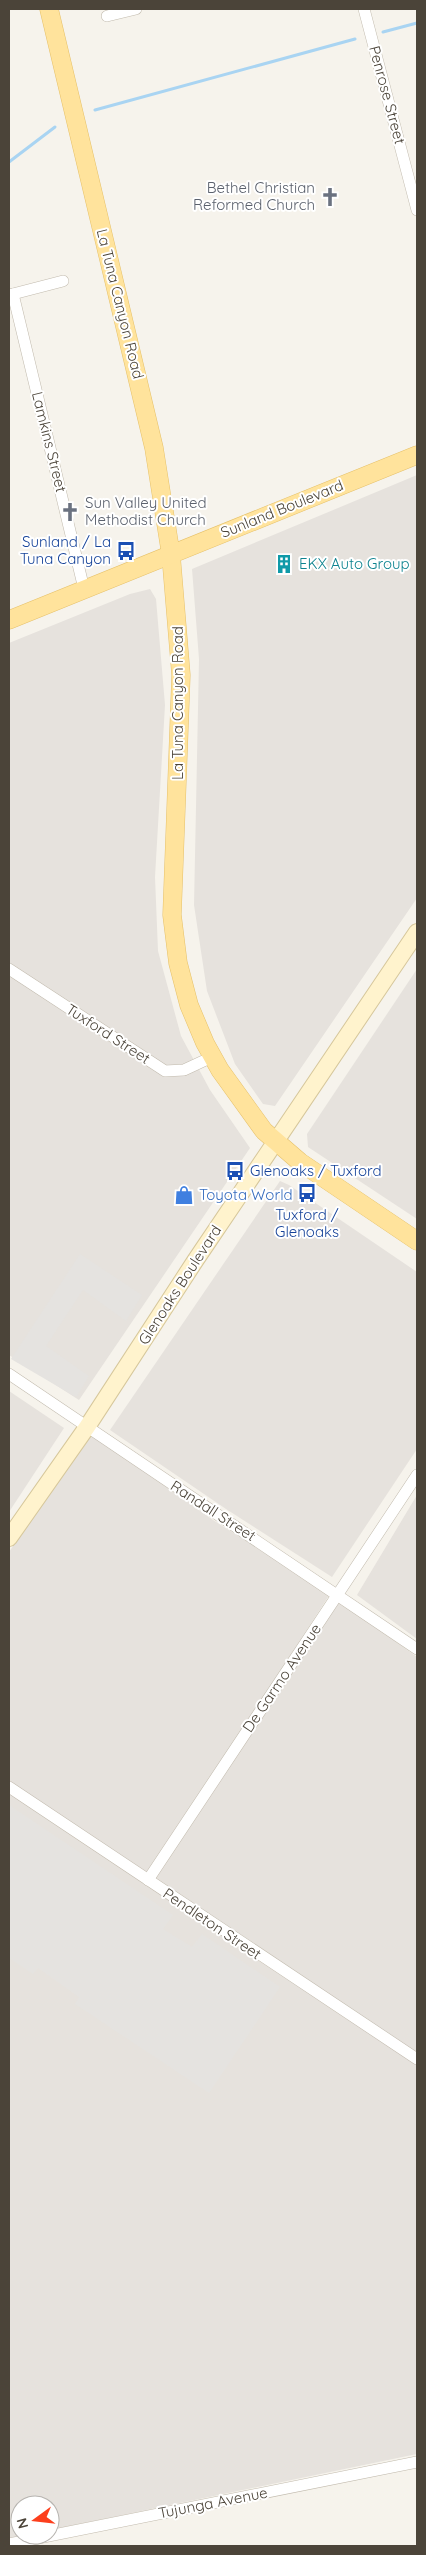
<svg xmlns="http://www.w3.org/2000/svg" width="426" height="2555" viewBox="0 0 426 2555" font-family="Quicksand,sans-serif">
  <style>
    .industrial { fill: #e6e2dd }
    .parking { fill: #e5e3e0 }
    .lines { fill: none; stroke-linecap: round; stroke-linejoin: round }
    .stream { stroke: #a9d4f2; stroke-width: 3 }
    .minor-casing { stroke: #c2bbae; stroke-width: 12 }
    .secondary-casing { stroke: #d6c79b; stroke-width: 18 }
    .primary-casing { stroke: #e6c16a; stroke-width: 19 }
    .minor { stroke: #fff; stroke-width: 11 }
    .secondary { stroke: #fff3cd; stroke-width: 16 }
    .primary { stroke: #ffe39c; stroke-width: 18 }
    .labels { text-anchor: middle; stroke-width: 4; stroke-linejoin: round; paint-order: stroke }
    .street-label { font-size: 15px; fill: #4b4439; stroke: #fff }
    .worship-label { font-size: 15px; fill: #5b616d; stroke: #fff; text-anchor: end }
    .transit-label { font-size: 15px; fill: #164399; stroke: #fff; text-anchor: end }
    .culture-label { font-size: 15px; fill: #0d838f; stroke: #fff; text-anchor: start }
    .shop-label { font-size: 15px; fill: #366cbe; stroke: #fff; text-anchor: start }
  </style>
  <rect width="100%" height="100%" fill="#f6f3ec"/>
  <g class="industrial">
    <polygon points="417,475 417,898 275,1106 263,1104 235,1064 207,991 194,905 199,659 192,569"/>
    <polygon points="150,589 156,599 165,705 155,877 158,951 181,1036 210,1090 250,1148 79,1400 9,1355 9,643 130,594"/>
    <polygon points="417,969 417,1219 308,1147 307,1134"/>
    <polygon points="280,1181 289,1185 417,1272 417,1449 332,1577 226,1509 110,1430"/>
    <polygon points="9,1391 64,1428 9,1512"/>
    <polygon points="90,1433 213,1520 330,1594 148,1875 9,1784 9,1552"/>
    <polygon points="417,1495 417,1639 357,1595"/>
    <polygon points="340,1601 417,1657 417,2057 152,1880"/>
    <polygon points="9,1790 417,2062 417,2454 50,2530 50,2505 20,2505 20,2535 25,2535 9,2538"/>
  </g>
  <g class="parking">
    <polygon points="80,1254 142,1295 126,1321 83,1290 46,1346 89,1376 77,1396 74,1396 11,1359"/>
    <polygon points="9,1805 173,1915 163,1929 192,1947 202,1934 280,1987 209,2093 75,2004 79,1997 38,1968 33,1974 9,1958"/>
  </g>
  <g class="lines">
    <g class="stream">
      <polyline points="383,32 417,23"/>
      <polyline points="95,110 355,39"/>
      <polyline points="9,162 55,127"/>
    </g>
    <g class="minor-casing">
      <g id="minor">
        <polyline points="364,9 417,210"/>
        <polyline points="107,16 136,9"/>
        <polyline points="13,294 84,589"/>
        <polyline points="9,295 63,281"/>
        <polyline points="9,969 165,1071 184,1070 212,1057"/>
        <polyline points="9,1374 417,1649"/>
        <polyline points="9,1787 417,2059"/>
        <polyline points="148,1880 417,1475"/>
        <polyline points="9,2544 417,2462"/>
      </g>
    </g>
    <g class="secondary-casing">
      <polyline id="secondary" points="9,1538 87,1427 195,1261 417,932"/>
    </g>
    <g class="primary-casing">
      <g id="primary">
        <polyline points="49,9 154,448 171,555 181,675 172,915 178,963 189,1005 205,1043 220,1070 264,1131 300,1162 417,1241"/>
        <polyline points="9,620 417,455"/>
      </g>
    </g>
    <use href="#minor" class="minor"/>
    <use href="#secondary" class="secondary"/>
    <use href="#primary" class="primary"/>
  </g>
  <defs>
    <g id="church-bare" transform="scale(1.5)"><path d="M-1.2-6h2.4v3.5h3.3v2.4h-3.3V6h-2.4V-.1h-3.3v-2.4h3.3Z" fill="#6b7280" stroke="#fff" stroke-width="2.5" paint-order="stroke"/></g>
    <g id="bus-bare" transform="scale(1.5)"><path d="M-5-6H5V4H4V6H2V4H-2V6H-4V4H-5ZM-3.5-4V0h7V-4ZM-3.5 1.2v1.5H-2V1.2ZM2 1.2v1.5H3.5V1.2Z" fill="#1a4fb4" stroke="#fff" stroke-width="2.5" paint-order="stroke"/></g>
    <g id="building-bare" transform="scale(1.5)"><path d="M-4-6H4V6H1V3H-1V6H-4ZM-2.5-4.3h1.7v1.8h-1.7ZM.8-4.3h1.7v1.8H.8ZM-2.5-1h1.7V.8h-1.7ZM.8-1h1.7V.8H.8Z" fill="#0f9aa8" stroke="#fff" stroke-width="2.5" paint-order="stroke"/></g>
    <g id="shop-bare" transform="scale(1.5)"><path d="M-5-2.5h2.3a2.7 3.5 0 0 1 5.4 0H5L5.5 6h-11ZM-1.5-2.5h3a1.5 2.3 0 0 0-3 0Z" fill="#3f7fe0" stroke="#fff" stroke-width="2.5" paint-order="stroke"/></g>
  </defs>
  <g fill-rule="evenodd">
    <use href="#church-bare" x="330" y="197"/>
    <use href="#church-bare" x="70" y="512"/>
    <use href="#bus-bare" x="126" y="551"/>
    <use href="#building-bare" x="284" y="564"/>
    <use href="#bus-bare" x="235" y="1171"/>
    <use href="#bus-bare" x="307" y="1193"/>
    <use href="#shop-bare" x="184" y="1195"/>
  </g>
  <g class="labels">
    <g class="street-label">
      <text transform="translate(387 95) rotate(75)" y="5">Penrose Street</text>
      <text transform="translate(120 304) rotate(76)" y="5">La Tuna Canyon Road</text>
      <text transform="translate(49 442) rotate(76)" y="5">Lamkins Street</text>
      <text transform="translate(282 509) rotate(-22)" y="5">Sunland Boulevard</text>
      <text transform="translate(178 703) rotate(-90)" y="5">La Tuna Canyon Road</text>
      <text transform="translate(108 1034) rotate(33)" y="5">Tuxford Street</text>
      <text transform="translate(180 1285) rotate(-57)" y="5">Glenoaks Boulevard</text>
      <text transform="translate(213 1511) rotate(33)" y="5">Randall Street</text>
      <text transform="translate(282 1678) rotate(-56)" y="5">De Garmo Avenue</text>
      <text transform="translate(212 1924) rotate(34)" y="5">Pendleton Street</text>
      <text transform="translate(213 2503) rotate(-11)" y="5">Tujunga Avenue</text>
    </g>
    <g class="worship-label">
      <text x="315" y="193">Bethel Christian<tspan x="315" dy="17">Reformed Church</tspan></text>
      <text x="85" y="508" text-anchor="start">Sun Valley United<tspan x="85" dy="17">Methodist Church</tspan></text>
    </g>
    <g class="transit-label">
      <text x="111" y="547">Sunland / La<tspan x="111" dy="17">Tuna Canyon</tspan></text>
      <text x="250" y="1176" text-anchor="start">Glenoaks / Tuxford</text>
      <text x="307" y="1220" text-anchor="middle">Tuxford /<tspan x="307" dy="17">Glenoaks</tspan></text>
    </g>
    <g class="culture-label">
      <text x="299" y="569">EKX Auto Group</text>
    </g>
    <g class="shop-label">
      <text x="199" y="1200">Toyota World</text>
    </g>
  </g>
  <rect width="426" height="2555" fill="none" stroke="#4b4439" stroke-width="20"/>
  <g transform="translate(35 2520) rotate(255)"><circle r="24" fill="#ffffff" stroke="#b7b4b0"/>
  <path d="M0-4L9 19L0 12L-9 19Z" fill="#fc3f1d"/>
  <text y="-8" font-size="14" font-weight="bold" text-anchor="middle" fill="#4b4439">N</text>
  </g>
</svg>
